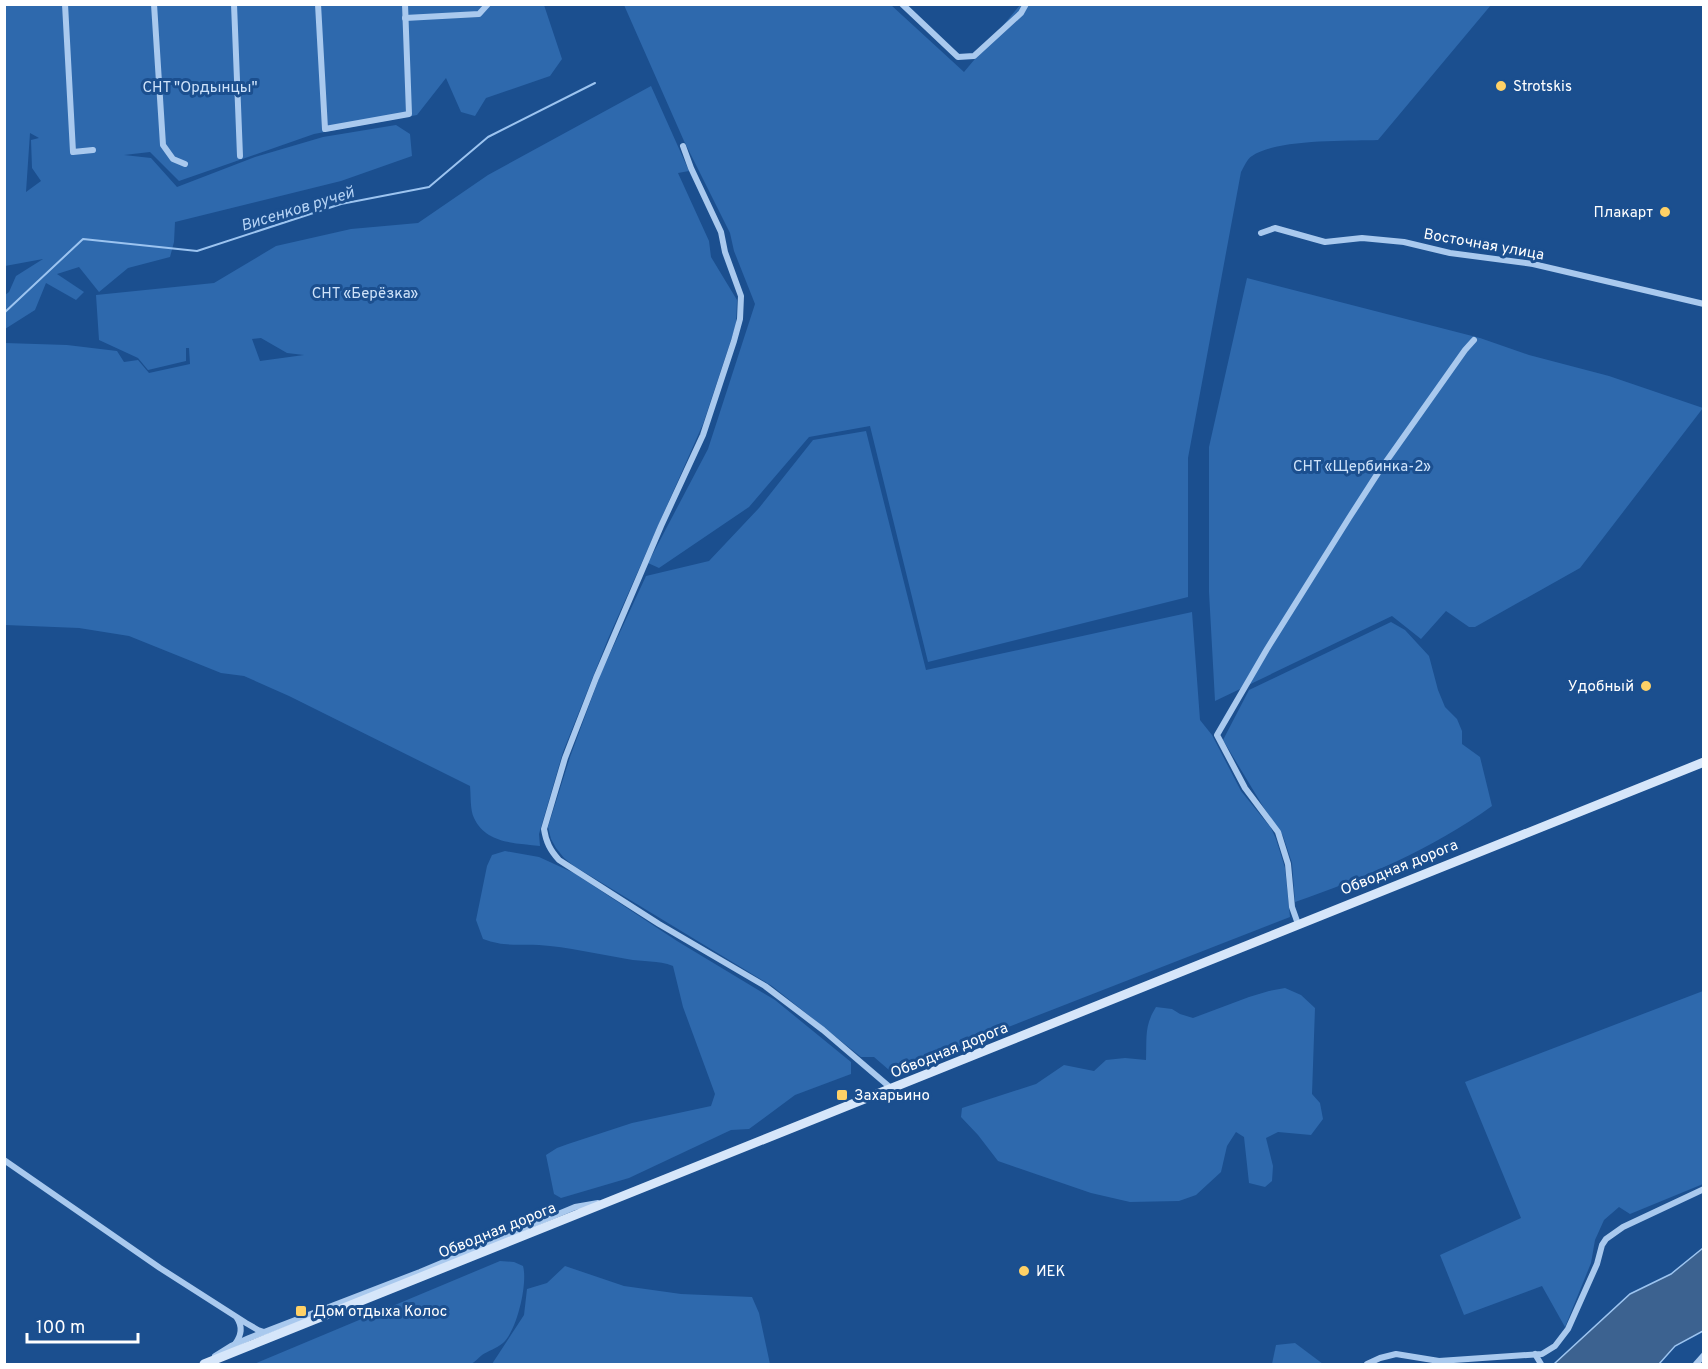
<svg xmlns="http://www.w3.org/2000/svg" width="1708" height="1369" viewBox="0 0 1708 1369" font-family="Overpass,sans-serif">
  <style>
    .green { fill: #2e69ad; fill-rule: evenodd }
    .water { fill: #3c6290; stroke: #9cc4f0; stroke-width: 1.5 }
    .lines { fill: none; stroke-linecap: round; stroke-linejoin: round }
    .stream { stroke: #9cc4f0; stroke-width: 2 }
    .minor { stroke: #a9c9ee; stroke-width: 6 }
    .secondary { stroke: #d6e6fa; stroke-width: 9 }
    .poi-dot { fill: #ffd166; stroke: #1b4f8f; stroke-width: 2 }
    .labels { text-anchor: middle; stroke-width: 6; stroke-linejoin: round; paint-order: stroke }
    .poi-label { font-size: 15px; fill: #fff; stroke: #1b4f8f; text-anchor: start }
    .park-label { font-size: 15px; fill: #cfe3fa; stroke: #1b4f8f }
    .street-label { font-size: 15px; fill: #fff; stroke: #1b4f8f }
    .water-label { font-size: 16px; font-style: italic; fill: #b5d3f5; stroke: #1b4f8f }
  </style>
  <rect width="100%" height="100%" fill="#1b4f8f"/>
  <g class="green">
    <path d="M5 5H544L562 59 550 76 486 98 475 116 461 112 446 78 417 115 314 134 179 181 150 152 124 155 151 158 177 187 255 157 323 137 396 125 410 134 412 156 341 181 175 222 174 242 170 257 128 268 99 292 79 267 57 274 84 292 76 300 46 283 35 310 5 329V295L9 292 16 276 43 259 5 266ZM30 133 39 138 31 140 32 168 41 181 26 192Z"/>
    <path d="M624 5H891L964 72 1020 5H1491L1378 140C1348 141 1275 139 1252 156 1247 159 1244 167 1241 172L1188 458V597L928 662 870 426 809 437 749 507 659 568 648 563 708 449 755 304 734 251 730 233 684 141Z"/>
    <path d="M651 86 689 171 678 173 709 241 711 257 737 300 736 325 703 424 608 639 563 752 539 834 540 846C516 843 486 844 474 818 470 810 471 796 470 786L289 696 244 676 221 673 129 636 79 628 5 625V343L67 345 117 351 124 362 138 360 149 373 190 364 189 348H186V361L148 370 138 358 99 340 96 295 214 283 276 246 351 229 418 223 488 175ZM261 338 287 353 304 355 260 361 252 339Z"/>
    <polygon points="1247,278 1480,338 1529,355 1609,376 1703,408 1580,568 1475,627 1469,627 1446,611 1421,639 1392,616 1215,701 1209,592 1209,447"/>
    <polygon points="866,431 926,670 1192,612 1200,720 1212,735 1241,791 1271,828 1276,839 1285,868 1290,917 903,1068 889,1070 874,1057 861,1057 772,986 574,866 564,858 556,848 551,839 548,827 570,757 601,673 646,576 709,561 759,508 813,440"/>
    <path d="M1391 622 1405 630 1429 656 1438 690 1445 707 1457 719 1462 731V744L1480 757 1492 806C1432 849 1364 878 1295 902L1292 863 1283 836 1264 808 1223 740 1249 690Z"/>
    <path d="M505 851 539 857 574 873 677 941 775 1000 851 1062V1074L795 1095 749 1129 731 1130 629 1178 561 1198 554 1194 546 1155 557 1148 568 1144 632 1123 711 1106 715 1094 683 1007 673 966C658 960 643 962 627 959 598 954 568 947 539 945 517 944 505 947 483 939L476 920 487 866 492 855Z"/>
    <path d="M1285 988 1301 995 1315 1008 1312 1094 1320 1103 1323 1119 1311 1135 1278 1132 1266 1138 1273 1166 1272 1181 1265 1187 1249 1183 1244 1137 1236 1132 1227 1146 1221 1172 1196 1195 1179 1201 1130 1202 1091 1193 998 1161 978 1135 961 1117 962 1108 1036 1084 1064 1065 1094 1071 1106 1060 1125 1058 1146 1060C1147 1038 1144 1026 1156 1007L1172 1009 1180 1014 1193 1018 1249 997 1269 991Z"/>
    <polygon points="1703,991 1703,1184 1630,1214 1619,1207 1604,1220 1595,1240 1591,1263 1565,1327 1542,1286 1464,1315 1440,1255 1521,1218 1465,1082"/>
    <path d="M500 1261 514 1262 523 1266C528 1283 517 1331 503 1343 497 1348 488 1351 482 1355 478 1358 475 1362 471 1364H254Z"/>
    <polygon points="565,1266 624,1286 681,1294 752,1297 759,1313 770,1364 492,1364 524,1315 527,1289 547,1283"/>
    <polygon points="1295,1343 1323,1364 1272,1364 1276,1345"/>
  </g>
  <polygon class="water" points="1703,1248 1703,1331 1675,1346 1659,1364 1554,1364 1630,1294 1671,1274"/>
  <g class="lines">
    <polyline class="stream" points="4,313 83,239 197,251 341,204 429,187 488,137 595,83"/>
    <g class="minor">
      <polyline points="65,4 73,152 93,150"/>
      <polyline points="154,4 163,145 173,159 185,164"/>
      <polyline points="234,4 240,156"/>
      <polyline points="318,4 325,129 409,114 405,4"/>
      <polyline points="902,4 958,57 974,56 1021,13 1026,4"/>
      <polyline points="405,18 479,14 488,4"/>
      <path d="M683 146 691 168 721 232 725 252 741 296 740 319 734 341 703 435 661 526 596 678 565 758 544 829C546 842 550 850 559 860L659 924 765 986 823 1030 892 1089"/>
      <polyline points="1261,233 1275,228 1325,242 1362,238 1404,242 1450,253 1533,264 1704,304"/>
      <polyline points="1298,924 1292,907 1288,864 1278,832 1245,788 1217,735 1267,649 1349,518 1378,473 1465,350 1474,340"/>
      <polyline points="4,1160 160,1268 246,1323 258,1330 264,1332"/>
      <path d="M235 1344C241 1336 243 1327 237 1318"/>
      <polyline points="1535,1354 1541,1364"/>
      <polyline points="215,1356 231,1346 249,1338 420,1272 575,1207 598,1203"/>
      <polyline points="1367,1364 1380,1358 1396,1354 1439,1361 1542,1354 1555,1346 1568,1329 1597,1264 1602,1245 1606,1239 1623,1227 1704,1189"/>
      <polyline points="1696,1364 1704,1355"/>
    </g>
    <polyline class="secondary" points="204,1364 1704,762"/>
  </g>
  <g class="poi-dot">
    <circle cx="1501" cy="86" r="6"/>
    <circle cx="1665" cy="212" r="6"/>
    <circle cx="1646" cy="686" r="6"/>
    <rect x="836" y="1089" width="12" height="12" rx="3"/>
    <circle cx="1024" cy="1271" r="6"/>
    <rect x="295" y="1305" width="12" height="12" rx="3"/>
  </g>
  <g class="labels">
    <g class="poi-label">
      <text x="1513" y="91">Strotskis</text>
      <text x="1653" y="217" text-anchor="end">Плакарт</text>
      <text x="1634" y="691" text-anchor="end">Удобный</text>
      <text x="854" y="1100">Захарьино</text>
      <text x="1036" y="1276">ИЕК</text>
      <text x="313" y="1316">Дом отдыха Колос</text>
    </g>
    <g class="park-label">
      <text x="200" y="92">СНТ "Ордынцы"</text>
      <text x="365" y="298">СНТ «Берёзка»</text>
      <text x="1362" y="471">СНТ «Щербинка-2»</text>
    </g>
    <g class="street-label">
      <text transform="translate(1484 244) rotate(10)" y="5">Восточная улица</text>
      <text transform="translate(1399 867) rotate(-22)" y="5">Обводная дорога</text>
      <text transform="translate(949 1050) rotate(-22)" y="5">Обводная дорога</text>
      <text transform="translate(497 1230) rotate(-22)" y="5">Обводная дорога</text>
    </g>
    <g class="water-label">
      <text transform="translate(297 208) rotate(-17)" y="6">Висенков ручей</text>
    </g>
  </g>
  <rect width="1708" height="1369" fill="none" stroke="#ffffff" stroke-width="12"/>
  <path d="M27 1333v9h111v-9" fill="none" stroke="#ffffff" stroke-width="3"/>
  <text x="36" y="1333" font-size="18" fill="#ffffff" stroke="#1b4f8f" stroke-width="4.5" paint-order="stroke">100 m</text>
</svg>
